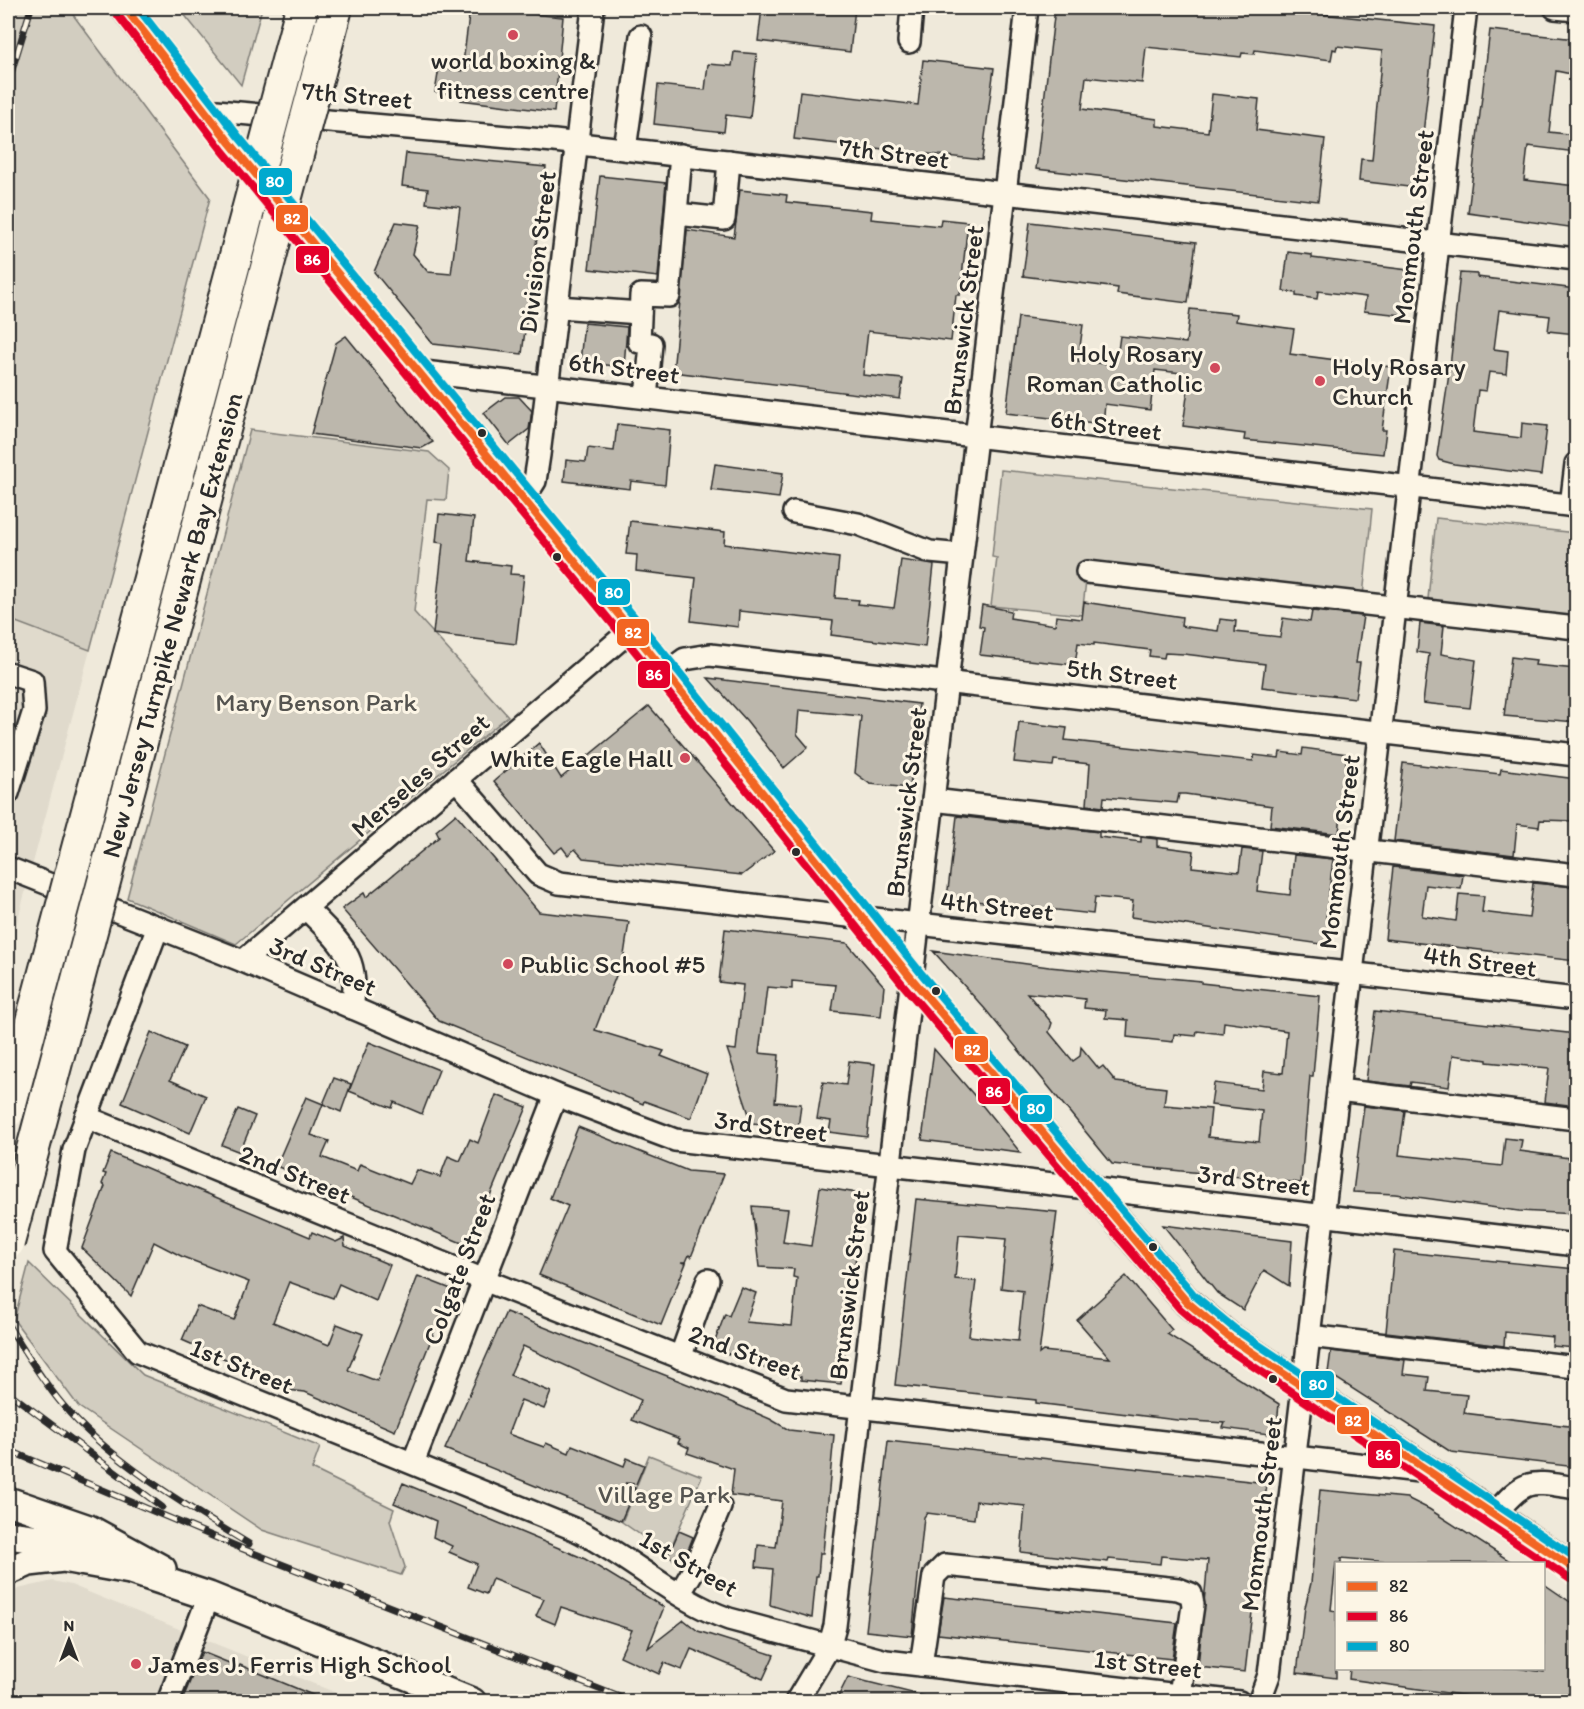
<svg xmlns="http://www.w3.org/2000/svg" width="1584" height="1709" viewBox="0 0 1584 1709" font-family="Itim,sans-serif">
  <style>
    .built { fill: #e0dacc }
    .green { fill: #d2cdc0; stroke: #7e7c76; stroke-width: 1.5 }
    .building { fill: #bcb7ac; stroke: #2b2b2b; stroke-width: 1.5; fill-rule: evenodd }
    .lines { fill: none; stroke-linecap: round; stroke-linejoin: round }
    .minor-casing { stroke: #2b2b2b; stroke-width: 26 }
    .major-casing { stroke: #2b2b2b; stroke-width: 32 }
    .minor { stroke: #fcf5e5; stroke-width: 21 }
    .major { stroke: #fcf5e5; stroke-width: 27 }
    .rail-casing { stroke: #2b2b2b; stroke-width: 7 }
    .rail { stroke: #fcf5e5; stroke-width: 4.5; stroke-dasharray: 14; stroke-linecap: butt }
    .highway-bridge-casing { stroke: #2b2b2b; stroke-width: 36; stroke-linecap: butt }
    .highway-bridge { stroke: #fcf5e5; stroke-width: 32 }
    .bus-1-casing { stroke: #fcf5e5; stroke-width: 12 }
    .bus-2-casing { stroke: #fcf5e5; stroke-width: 12 }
    .bus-3-casing { stroke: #fcf5e5; stroke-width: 12 }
    .bus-1 { stroke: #f26522; stroke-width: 8 }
    .bus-2 { stroke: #e4002b; stroke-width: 8 }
    .bus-3 { stroke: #00a9ce; stroke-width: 8 }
    .poi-dot { fill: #d1495b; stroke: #fcf5e5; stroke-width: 2 }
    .bus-dot { fill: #2b2b2b; stroke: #fcf5e5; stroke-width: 2 }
    .labels { text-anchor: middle; stroke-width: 6; stroke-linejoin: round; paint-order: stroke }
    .poi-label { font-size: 26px; fill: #2b2b2b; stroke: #fcf5e5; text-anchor: start }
    .street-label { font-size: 26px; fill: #2b2b2b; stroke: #fcf5e5 }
    .park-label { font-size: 26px; fill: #555450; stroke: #fcf5e5 }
    .line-badge { stroke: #fcf5e5; stroke-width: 2 }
    .badge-label { font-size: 16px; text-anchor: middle; font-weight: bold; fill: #fff }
  </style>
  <rect width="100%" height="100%" fill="#efe9da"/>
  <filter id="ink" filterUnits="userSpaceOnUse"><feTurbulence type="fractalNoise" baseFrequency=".0167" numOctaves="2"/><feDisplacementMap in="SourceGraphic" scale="12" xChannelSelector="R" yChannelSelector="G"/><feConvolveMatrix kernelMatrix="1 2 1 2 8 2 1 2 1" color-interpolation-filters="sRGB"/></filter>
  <g filter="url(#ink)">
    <g class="built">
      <polygon points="8,619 90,650 8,956"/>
      <polygon points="53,1581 71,1585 356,1701 8,1701 8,1597 18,1589"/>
    </g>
    <g class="green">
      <polygon points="16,8 68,8 210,198 90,650 8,619 8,32"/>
      <polygon points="179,8 262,8 241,85"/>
      <polygon points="250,430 429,452 449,470 446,500 427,499 414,612 508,716 236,944 127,898"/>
      <polygon points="1001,470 1372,509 1363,596 1087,572 1082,615 991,606 997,558 992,557"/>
      <polygon points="1436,518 1576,533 1576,625 1427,609"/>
      <polygon points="29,1263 143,1375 320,1447 312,1469 394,1509 390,1521 405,1567 401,1575 262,1530 79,1407 14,1320"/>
      <polygon points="649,1455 702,1476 668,1554 622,1522"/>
    </g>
    <g class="building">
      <polygon points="470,8 563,17 554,112 461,100 461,96 435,92 439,68 462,71"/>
      <polygon points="762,8 855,8 850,52 758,41"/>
      <polygon points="1055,8 1293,8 1293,11 1435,26 1417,188 1359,181 1361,159 1372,160 1382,51 1337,46 1336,50 1333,49 1331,60 1255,50 1254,54 1242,53 1241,57 1146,47 1142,83 1086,77 1082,109 1157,119 1157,126 1208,132 1212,94 1259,99 1256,130 1325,139 1318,201 1036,169"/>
      <polygon points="1490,30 1576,39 1576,75 1556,71 1549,132 1576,135 1576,152 1528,146 1524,180 1576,186 1576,228 1468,213"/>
      <polygon points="734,52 757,54 750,118 726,115 724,132 654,124 658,85 705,90 708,64 732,66"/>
      <polygon points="923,60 994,68 982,160 794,139 800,91 918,105"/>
      <polygon points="406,153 546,167 522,354 433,344 374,272 396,222 420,225 413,254 428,272 451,274 460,207 426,203 428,189 402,186"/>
      <polygon points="600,176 666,183 658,277 589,269"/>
      <polygon points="740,190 787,195 786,202 872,211 871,219 940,226 941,219 968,222 960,295 956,295 951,341 868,331 863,375 903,379 900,399 673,372 687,230 734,237"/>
      <polygon points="1030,222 1196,242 1188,303 1117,294 1118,288 1023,276"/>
      <polygon points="1288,252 1312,255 1312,258 1408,270 1402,315 1364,311 1366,297 1318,291 1317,299 1296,296 1296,293 1283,291"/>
      <polygon points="1460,273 1477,274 1477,277 1576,289 1576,334 1548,331 1550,316 1499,310 1494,349 1508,351 1506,374 1489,372 1486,391 1478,390 1473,432 1521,438 1522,423 1547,426 1541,475 1454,464 1439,460 1437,456 1450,367"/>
      <polygon points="1190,309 1237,314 1236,321 1294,329 1290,354 1391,367 1382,430 1386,430 1383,454 1244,440 1245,434 1183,426 1190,374 1155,370 1150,410 1105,404 1103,424 1006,413 1018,317 1083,325 1078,361 1116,365 1120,336 1186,343"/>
      <polygon points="584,323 627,327 624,367 580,362"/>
      <polygon points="346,336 433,442 422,448 311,434 336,343"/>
      <polygon points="505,397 519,397 532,411 529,429 509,445 484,413"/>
      <polygon points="617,424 670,430 665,485 631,481 630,489 564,481 566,460 586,462 588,448 614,451"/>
      <polygon points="715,464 783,473 779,498 711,490"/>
      <polygon points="439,514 474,518 469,561 511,566 510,574 524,575 516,644 433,634 443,543 436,542"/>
      <polygon points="630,521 725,532 724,544 839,558 835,598 859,600 858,604 894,608 901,560 934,565 925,647 831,635 833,621 788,616 739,611 738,627 691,621 696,578 636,571 637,555 626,554"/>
      <polygon points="1084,602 1182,617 1181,626 1218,631 1220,619 1236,621 1235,632 1280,637 1283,618 1310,622 1312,611 1363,616 1356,663 1360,663 1355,698 1262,687 1265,664 1184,654 1165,653 1164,658 1149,656 1150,650 1094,643 1094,645 1078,643 1075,665 980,655 984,627 979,626 982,605 1011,611 1010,618 1055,625 1056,616 1082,619"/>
      <polygon points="1420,623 1444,626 1441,654 1476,660 1470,708 1423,703 1429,654 1417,652"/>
      <polygon points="1511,657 1536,660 1535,665 1576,669 1576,722 1504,716"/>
      <polygon points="708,678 919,704 910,788 870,784 855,773 861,716 799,710 797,734 808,747 784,768 747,721"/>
      <polygon points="649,706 774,851 742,875 583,858 575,849 568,855 562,847 554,853 494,781 539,743 561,778"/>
      <polygon points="1019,722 1067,728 1065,740 1253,761 1254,755 1279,758 1280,752 1302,755 1303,748 1347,754 1339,834 1270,826 1272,806 1185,794 1179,794 1177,803 1104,797 1103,807 1087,805 1090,764 1054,760 1053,766 1014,762"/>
      <polygon points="1403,763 1500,774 1501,769 1576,779 1576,821 1540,820 1539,827 1517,824 1514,855 1394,841"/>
      <polygon points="456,814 539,912 629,922 624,955 595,1030 664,1051 661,1056 707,1074 691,1118 644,1101 643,1104 439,1021 342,909 364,893 366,897 439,837 436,831"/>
      <polygon points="957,816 1099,832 1099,837 1141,842 1141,837 1157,839 1157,846 1194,851 1192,867 1239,872 1242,849 1262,851 1257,891 1290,895 1294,855 1333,859 1326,918 1331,918 1328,945 1131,917 1133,901 1095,897 1093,914 947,898"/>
      <polygon points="1393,867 1463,875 1461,889 1426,885 1422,916 1456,921 1459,894 1484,896 1482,912 1529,918 1533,883 1576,887 1576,961 1385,939"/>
      <polygon points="725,929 847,943 884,986 881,1016 832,1011 836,985 792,981 792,989 767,987 759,1053 779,1055 775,1102 801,1104 798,1128 752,1123 727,1049 736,1050 743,985 719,982"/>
      <path d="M933 951 1049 967 1201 981V983L1320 996 1313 1076H1310L1301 1183 1112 1164 985 1009ZM1027 993 1085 999 1084 1008 1106 1010 1105 1018 1128 1020 1127 1037 1173 1042 1174 1034 1196 1036 1197 1031 1223 1034 1224 1022 1287 1031 1283 1073 1264 1071 1262 1089 1214 1083 1211 1105 1262 1111 1259 1142 1208 1137 1211 1109 1164 1105 1166 1088 1116 1082 1103 1066 1099 1069 1081 1047 1080 1056 1073 1061 1049 1032 1052 1023Z"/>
      <polygon points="1375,1011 1576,1034 1576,1106 1545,1102 1549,1068 1487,1062 1487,1060 1453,1055 1449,1087 1411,1082 1410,1086 1366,1081"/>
      <polygon points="151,1032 185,1047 170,1080 206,1096 190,1133 122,1103"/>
      <polygon points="369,1042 439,1070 422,1114 394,1102 392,1108 349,1091"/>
      <polygon points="934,1049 973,1094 1020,1152 922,1140"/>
      <polygon points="849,1061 875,1064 867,1137 829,1132 831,1121 817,1119 823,1082 846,1085"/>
      <polygon points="334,1078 351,1084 341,1112 323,1104"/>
      <polygon points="496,1095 527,1107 469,1246 276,1166 306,1097 323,1104 311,1135 329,1141 322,1157 357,1171 360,1164 410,1184 417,1170 440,1177 448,1156 460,1161 470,1139 478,1143"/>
      <polygon points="1364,1106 1405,1111 1399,1155 1502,1166 1505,1138 1522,1140 1520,1151 1576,1159 1576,1214 1519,1211 1395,1194 1353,1192"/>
      <polygon points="238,1109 255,1116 240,1152 222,1145"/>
      <polygon points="578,1127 688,1171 724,1174 691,1257 689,1255 686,1262 681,1262 686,1263 661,1325 539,1275 568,1206 550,1198"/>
      <polygon points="111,1153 310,1237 312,1232 336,1242 344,1238 345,1246 390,1265 376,1301 339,1284 333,1298 289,1282 273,1322 329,1345 337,1324 363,1334 348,1370 377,1381 418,1276 451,1289 395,1431 305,1392 287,1390 285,1385 182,1340 197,1306 234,1320 249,1282 183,1257 154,1242 131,1296 82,1248 105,1186 102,1184 106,1174 103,1173"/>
      <polygon points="820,1187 863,1194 850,1307 845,1307 842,1353 845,1354 841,1384 801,1380 801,1377 784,1375 784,1371 766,1369 749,1360 712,1349 725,1314 729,1316 741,1287 756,1293 746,1322 792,1326 797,1278 793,1277 794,1269 759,1267 752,1206 788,1209 783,1242 811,1246"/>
      <path d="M916 1199 1057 1212 1039 1354 1043 1351 1110 1358 1077 1320 1126 1276 1172 1330 1167 1334 1279 1404 1276 1435 1223 1428 1225 1423 1177 1420 1036 1403V1400L895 1385ZM959 1235 1006 1239 1001 1288 1023 1291 1018 1341 969 1336 976 1281 955 1279Z"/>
      <polygon points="1163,1225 1292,1241 1289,1286 1264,1270 1243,1310 1217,1293"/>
      <polygon points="1394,1251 1576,1269 1576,1348 1552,1346 1553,1337 1505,1332 1504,1346 1386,1332"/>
      <polygon points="506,1312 710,1393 770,1419 789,1430 834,1435 823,1553 820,1553 818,1576 816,1576 812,1618 770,1605 773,1569 756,1567 758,1545 776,1547 782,1501 731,1495 734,1469 687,1453 689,1448 678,1443 680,1439 632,1420 641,1400 523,1346 510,1375 551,1392 544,1409 521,1400 508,1434 544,1447 546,1443 569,1453 572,1445 624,1466 627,1458 644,1465 636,1484 625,1483 635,1488 621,1521 445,1449"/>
      <polygon points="1331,1351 1405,1360 1403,1374 1429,1377 1427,1391 1467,1395 1464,1413 1576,1427 1576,1467 1451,1452 1328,1373"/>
      <polygon points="888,1441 1267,1483 1245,1672 1198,1667 1208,1560 1161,1556 1160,1564 1109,1559 1108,1562 1021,1552 1025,1506 976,1501 974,1519 927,1513 924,1517 912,1636 866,1631"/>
      <polygon points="403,1483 585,1559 664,1607 648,1648 684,1620 698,1631 774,1655 763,1679 691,1649 682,1670 664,1663 659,1674 620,1656 632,1630 561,1607 555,1624 536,1616 544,1599 492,1579 486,1594 468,1587 477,1564 449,1552 452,1546 433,1537 436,1521 394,1503"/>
      <polygon points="1320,1490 1407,1498 1429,1509 1513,1563 1400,1563 1341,1558 1341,1563 1336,1563 1331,1610 1336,1611 1336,1678 1297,1673 1305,1607 1311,1583"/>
      <polygon points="679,1531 693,1537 682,1565 668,1556"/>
      <polygon points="1544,1584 1576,1606 1576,1701 1503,1701 1349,1679 1350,1668 1516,1668 1544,1672"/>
      <polygon points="944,1597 1177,1623 1172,1659 938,1634"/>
      <polygon points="202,1652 239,1667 240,1665 327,1701 182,1701"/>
      <polygon points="848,1677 924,1696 923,1701 836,1701"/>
    </g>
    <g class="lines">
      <g class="minor-casing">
        <g id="minor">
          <polyline points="1555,8 1576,10"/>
          <polyline points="909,42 912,8"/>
          <polyline points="205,110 554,141 1576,259"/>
          <polyline points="625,149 641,36"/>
          <polyline points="677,214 724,219 729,161"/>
          <polyline points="558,307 640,313"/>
          <polyline points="415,371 1576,506"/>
          <polyline points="646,398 651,344 639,342 641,295 669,296 681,155"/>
          <polyline points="523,500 535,481 539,455 593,8"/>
          <polyline points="1571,506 1576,464"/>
          <polyline points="794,512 858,524 930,552 962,555"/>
          <polyline points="1087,572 1576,628"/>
          <polyline points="8,673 32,681 34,711 8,793"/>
          <polyline points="666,673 685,659 710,655 1576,755"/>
          <polyline points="456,779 538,874 559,883 1576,999"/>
          <polyline points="933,800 1576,875"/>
          <polyline points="8,868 243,961 556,1095 675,1140 1576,1245"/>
          <path d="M306 908C340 944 361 955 352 1008"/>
          <path d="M158 927 74 1150 55 1251 138 1352 574 1529C627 1554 675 1601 729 1619L886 1661 1239 1702"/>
          <polyline points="243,961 631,630"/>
          <polyline points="1338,1090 1576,1119"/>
          <polyline points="86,1117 484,1280 786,1399 1428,1472"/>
          <polyline points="1309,1336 1576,1367"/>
          <polyline points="680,1358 708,1280"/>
          <polyline points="413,1463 556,1095"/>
          <path d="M1494 1515C1526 1477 1529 1481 1576 1488"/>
          <polyline points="680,1593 693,1571 720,1507"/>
          <polyline points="921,1665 934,1576 945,1565 1178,1589 1191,1594 1193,1605 1180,1695"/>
          <polyline points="168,1702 209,1596"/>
          <polyline points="796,1702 829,1647 835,1626 1027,8"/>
          <polyline points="1259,1702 1269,1675 1466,8"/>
        </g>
      </g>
      <g class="major-casing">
        <g id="major">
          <polyline points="125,8 230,143 642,643 912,979 1187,1302 1229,1337 1576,1570"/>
          <polyline points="8,1501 89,1529 162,1569"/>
          <polyline points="8,1535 94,1546"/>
          <polyline points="8,1571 29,1562 63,1558 130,1570 209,1596 472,1702"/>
        </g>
      </g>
      <use href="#minor" class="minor"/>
      <use href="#major" class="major"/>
      <g class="rail-casing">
        <g id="rail">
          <polyline points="8,83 31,8"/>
          <path d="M8 1325C25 1352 42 1380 62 1404 107 1459 188 1507 249 1544"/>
          <polyline points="8,1392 162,1507"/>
          <polyline points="8,1450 243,1549 632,1702"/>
        </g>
      </g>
      <use href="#rail" class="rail"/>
      <g class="highway-bridge-casing">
        <g id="highway-bridge">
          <polyline points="8,1111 302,8"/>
          <polyline points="8,1243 336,8"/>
        </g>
      </g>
      <use href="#highway-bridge" class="highway-bridge"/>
      <g class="bus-1-casing">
        <polyline id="bus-1" points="125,8 230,143 642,643 912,979 1187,1302 1229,1337 1576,1570"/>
      </g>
      <g class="bus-2-casing">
        <polyline id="bus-2" points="117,14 222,150 634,650 904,986 1180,1309 1223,1346 1570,1579"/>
      </g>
      <g class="bus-3-casing">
        <polyline id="bus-3" points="138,8 238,136 650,636 920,972 1194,1295 1235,1329 1576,1558"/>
      </g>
      <use href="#bus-1" class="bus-1"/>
      <use href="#bus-2" class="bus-2"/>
      <use href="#bus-3" class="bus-3"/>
    </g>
  </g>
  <g class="poi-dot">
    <circle cx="513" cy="35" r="6"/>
    <circle cx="1215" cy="368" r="6"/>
    <circle cx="1320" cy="381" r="6"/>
    <circle cx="685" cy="758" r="6"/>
    <circle cx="508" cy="964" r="6"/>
    <circle cx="136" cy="1664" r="6"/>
  </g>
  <g class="bus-dot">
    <circle cx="482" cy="433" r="5"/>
    <circle cx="557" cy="557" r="5"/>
    <circle cx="796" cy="852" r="5"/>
    <circle cx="936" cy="991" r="5"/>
    <circle cx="1153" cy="1247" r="5"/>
    <circle cx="1273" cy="1379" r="5"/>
  </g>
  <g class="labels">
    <g class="poi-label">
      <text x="513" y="69" text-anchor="middle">world boxing &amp;<tspan x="513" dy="30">fitness centre</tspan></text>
      <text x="1203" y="362" text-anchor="end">Holy Rosary<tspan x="1203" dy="30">Roman Catholic</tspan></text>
      <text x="1332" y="375">Holy Rosary<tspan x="1332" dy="30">Church</tspan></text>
      <text x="673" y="767" text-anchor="end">White Eagle Hall</text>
      <text x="520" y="973">Public School #5</text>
      <text x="148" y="1673">James J. Ferris High School</text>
    </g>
    <g class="street-label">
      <text transform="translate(357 95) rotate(5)" y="9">7th Street</text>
      <text transform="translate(894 153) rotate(7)" y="9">7th Street</text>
      <text transform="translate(1413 227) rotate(-83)" y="9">Monmouth Street</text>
      <text transform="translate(537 252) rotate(-83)" y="9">Division Street</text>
      <text transform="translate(963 320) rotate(-83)" y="9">Brunswick Street</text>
      <text transform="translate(624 368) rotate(7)" y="9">6th Street</text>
      <text transform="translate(1106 425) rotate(7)" y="9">6th Street</text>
      <text transform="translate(172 625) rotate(-75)" y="9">New Jersey Turnpike Newark Bay Extension</text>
      <text transform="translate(1122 674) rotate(7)" y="9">5th Street</text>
      <text transform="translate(420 775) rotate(-41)" y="9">Merseles Street</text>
      <text transform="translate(906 802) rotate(-83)" y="9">Brunswick Street</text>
      <text transform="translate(1339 852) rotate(-83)" y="9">Monmouth Street</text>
      <text transform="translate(997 906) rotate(6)" y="9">4th Street</text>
      <text transform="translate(1480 961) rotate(7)" y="9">4th Street</text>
      <text transform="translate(323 966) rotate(23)" y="9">3rd Street</text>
      <text transform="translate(771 1126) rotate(7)" y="9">3rd Street</text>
      <text transform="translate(295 1174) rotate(22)" y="9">2nd Street</text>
      <text transform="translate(1254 1180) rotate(7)" y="9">3rd Street</text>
      <text transform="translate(459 1269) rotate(-69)" y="9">Colgate Street</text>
      <text transform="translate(849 1285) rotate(-83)" y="9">Brunswick Street</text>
      <text transform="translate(745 1352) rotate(20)" y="9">2nd Street</text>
      <text transform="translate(242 1366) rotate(22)" y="9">1st Street</text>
      <text transform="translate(1261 1514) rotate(-83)" y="9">Monmouth Street</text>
      <text transform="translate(689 1563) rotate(30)" y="9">1st Street</text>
      <text transform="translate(1148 1664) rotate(6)" y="9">1st Street</text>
    </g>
    <g class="park-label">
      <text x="316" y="711">Mary Benson Park</text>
      <text x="664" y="1503">Village Park</text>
    </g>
  </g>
  <g class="line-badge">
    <rect x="258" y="167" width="35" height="29" rx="6" fill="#00a9ce"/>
    <rect x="275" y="204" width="34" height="29" rx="6" fill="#f26522"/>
    <rect x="295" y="245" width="35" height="29" rx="6" fill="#e4002b"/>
    <rect x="597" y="578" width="34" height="28" rx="6" fill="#00a9ce"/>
    <rect x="616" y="618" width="34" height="29" rx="6" fill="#f26522"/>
    <rect x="637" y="660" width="34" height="29" rx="6" fill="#e4002b"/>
    <rect x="954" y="1035" width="35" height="28" rx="6" fill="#f26522"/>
    <rect x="977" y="1077" width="34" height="28" rx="6" fill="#e4002b"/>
    <rect x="1019" y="1094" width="34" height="29" rx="6" fill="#00a9ce"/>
    <rect x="1300" y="1370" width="35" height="29" rx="6" fill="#00a9ce"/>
    <rect x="1336" y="1406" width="34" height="29" rx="6" fill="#f26522"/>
    <rect x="1367" y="1440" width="34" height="29" rx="6" fill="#e4002b"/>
  </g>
  <g class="badge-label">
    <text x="275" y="187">80</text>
    <text x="292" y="224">82</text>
    <text x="312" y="265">86</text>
    <text x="614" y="598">80</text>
    <text x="633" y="638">82</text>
    <text x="654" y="680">86</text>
    <text x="972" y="1055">82</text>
    <text x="994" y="1097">86</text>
    <text x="1036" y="1114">80</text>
    <text x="1318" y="1390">80</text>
    <text x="1353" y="1426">82</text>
    <text x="1384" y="1460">86</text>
  </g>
  <rect width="1584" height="1709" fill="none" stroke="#fcf5e5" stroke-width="30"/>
  <rect x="15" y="15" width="1554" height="1679" fill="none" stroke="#2b2b2b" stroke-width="2" filter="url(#ink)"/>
  <rect x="1335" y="1562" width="210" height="108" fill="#fcf5e5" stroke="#a8a49b" stroke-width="1.5"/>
  <rect x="1347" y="1582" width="30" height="9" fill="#f26522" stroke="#a8a49b" stroke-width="1.5"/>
  <text x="1389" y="1592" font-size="18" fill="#2b2b2b">82</text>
  <rect x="1347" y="1612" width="30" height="9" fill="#e4002b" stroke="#a8a49b" stroke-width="1.5"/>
  <text x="1389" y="1622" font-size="18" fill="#2b2b2b">86</text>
  <rect x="1347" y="1642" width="30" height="9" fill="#00a9ce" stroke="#a8a49b" stroke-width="1.5"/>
  <text x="1389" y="1652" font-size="18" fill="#2b2b2b">80</text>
  <g transform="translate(69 1640)" stroke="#fcf5e5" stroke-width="4.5" paint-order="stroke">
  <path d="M0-4.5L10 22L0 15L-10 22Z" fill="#2b2b2b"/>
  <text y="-9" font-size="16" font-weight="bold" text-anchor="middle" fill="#2b2b2b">N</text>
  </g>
</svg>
